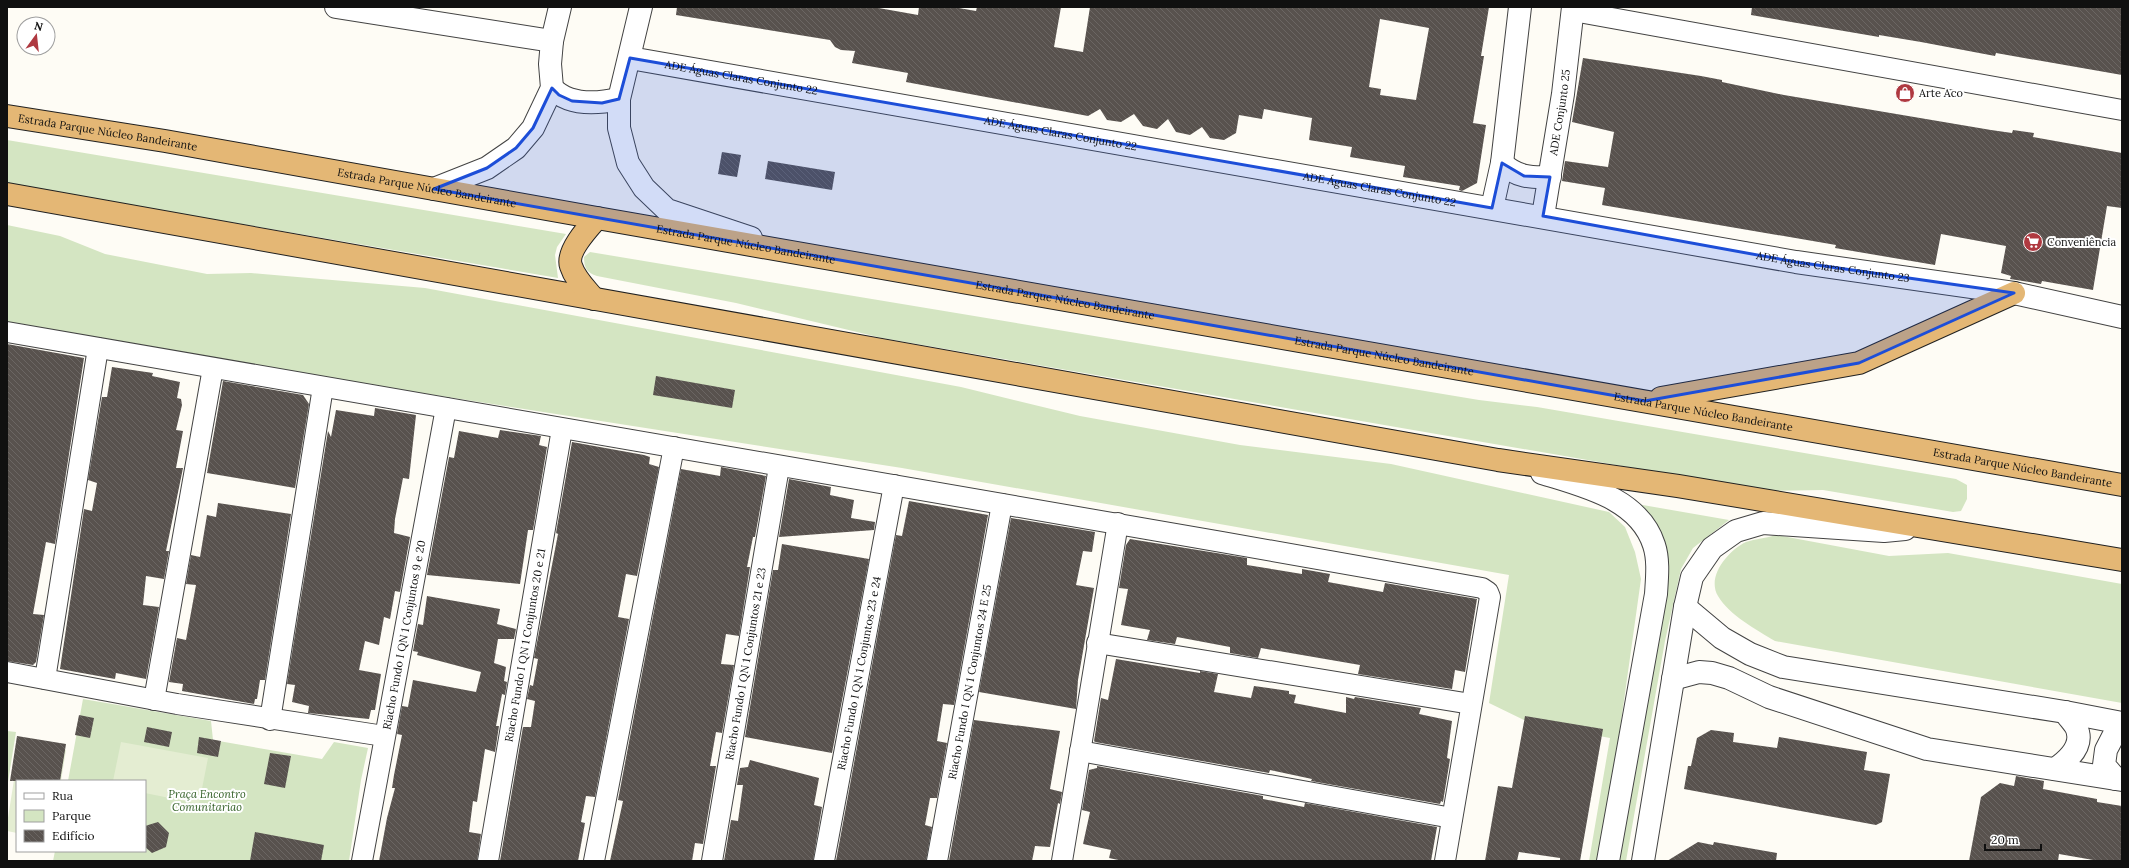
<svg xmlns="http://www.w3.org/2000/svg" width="2129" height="868" viewBox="0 0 2129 868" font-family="Lora,serif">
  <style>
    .park { fill: #d4e5c2 }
    .pitch { fill: #e4edd2 }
    .building { fill: url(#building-back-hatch); fill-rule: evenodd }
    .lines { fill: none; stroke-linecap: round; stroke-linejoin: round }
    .minor-casing { stroke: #434343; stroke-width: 22 }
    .tertiary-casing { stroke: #434343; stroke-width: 24 }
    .trunk-casing { stroke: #212121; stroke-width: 24 }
    .minor { stroke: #fff; stroke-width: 20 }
    .tertiary { stroke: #fff; stroke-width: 22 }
    .trunk { stroke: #e4b775; stroke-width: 22 }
    .marked { fill: #1d4ed8; fill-opacity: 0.2; stroke: #1d4ed8; stroke-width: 3; stroke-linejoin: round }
    .labels { text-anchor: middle; stroke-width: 4; stroke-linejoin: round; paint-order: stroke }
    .street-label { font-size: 11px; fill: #101010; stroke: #fff }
    .poi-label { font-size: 11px; fill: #101010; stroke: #fff; text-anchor: start }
    .park-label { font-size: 11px; font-style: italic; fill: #346128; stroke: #fff }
  </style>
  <defs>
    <pattern id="building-back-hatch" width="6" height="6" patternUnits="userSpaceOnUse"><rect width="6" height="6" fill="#58524e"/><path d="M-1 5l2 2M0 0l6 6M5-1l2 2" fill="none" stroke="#6b6663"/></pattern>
  </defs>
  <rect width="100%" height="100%" fill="#fefcf5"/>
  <g class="park">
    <polygon points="7,140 566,234 557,247 555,255 558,278 7,184"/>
    <polygon points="7,225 60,236 105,254 207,274 251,273 425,288 961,387 1080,416 1240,445 1391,464 1609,512 1625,527 1635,552 1641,579 1613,779 1598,861 1589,861 1610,738 1530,723 1489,703 1509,575 902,468 293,373 7,322"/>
    <path d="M590 252 1479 400 1537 407 1956 479 1967 485V499L1961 511 1953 512 1823 490 1766 491 882 338 736 303 597 276C587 273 584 268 584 257Z"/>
    <polygon points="1637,504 1729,520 1693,548 1681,569 1665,641 1626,861 1615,861 1658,615"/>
    <path d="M1776 535 1889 556 1948 553 2122 584V703L1775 641C1757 630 1729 615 1718 596 1706 576 1729 550 1746 542 1755 539 1767 538 1776 535Z"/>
    <polygon points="83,699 211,721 213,740 322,759 334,742 368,748 361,780 349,861 53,861 55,851 145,851 145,781 68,781"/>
    <polygon points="7,731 16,732 8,782 7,782"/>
  </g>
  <g class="pitch">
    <polygon points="20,742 66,750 61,781 17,781 17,833 7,831 7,824"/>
    <polygon points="121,742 208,758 199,804 145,793 145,781 113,781"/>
  </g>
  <g class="building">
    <path d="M677 7H873L918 15 919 7H953L976 11 977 7H1061L1054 47 1083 52 1090 7H1489L1481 56H1484L1473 123 1486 125 1477 183 1462 191 1459 190 1460 186 1403 177 1405 166 1350 157 1352 147 1309 140 1312 118 1264 109 1262 119 1239 115 1236 133 1224 140 1210 138 1202 127 1190 135 1176 132 1168 119 1157 129 1143 126 1134 114 1121 122 1107 120 1100 109 1088 116 906 82 908 73 852 63 855 51 841 50 835 47 830 40 676 15ZM1380 19 1429 28 1416 100 1380 95 1381 89 1369 87Z"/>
    <polygon points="1752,7 2122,7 2122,75 1996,53 1995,56 1921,42 1879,35 1879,37 1751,15"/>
    <polygon points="1583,58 1701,76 1722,80 1722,82 1784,95 1991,130 2012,133 2013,130 2034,133 2033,137 2122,153 2122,208 2107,206 2093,290 2042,281 2041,284 2010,279 2011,276 2001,273 2006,246 1941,234 1935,265 1835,248 1836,245 1602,205 1605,188 1562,181 1565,161 1608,167 1614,132 1572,122"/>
    <polygon points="722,152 741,155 737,177 718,174"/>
    <polygon points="768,161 835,172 832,190 765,179"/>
    <polygon points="7,344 84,358 55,544 46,542 33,614 44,615 36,662 33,665 7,661"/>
    <polygon points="112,367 153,373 152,376 180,382 177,398 181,399 182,405 176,430 183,431 176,468 183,468 166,551 169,551 164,579 146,576 143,605 159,607 146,679 116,673 115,679 60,669 84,509 92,511 97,483 88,480 102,397 107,397"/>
    <polygon points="656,376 735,390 732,408 653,395"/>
    <polygon points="223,381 303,395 309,404 295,488 207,473"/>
    <polygon points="375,408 416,415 409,479 403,478 395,519 394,533 410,537 400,592 395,591 390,619 384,617 379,645 365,641 359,670 381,674 375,710 371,710 369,719 308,713 309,706 292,702 295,685 287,684 328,431 331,437 336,410 374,416"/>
    <polygon points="500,430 541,436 539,445 547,447 533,530 528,530 520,584 427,575 449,457 454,458 459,431 498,438"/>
    <polygon points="572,442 644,455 650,457 649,464 659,467 637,576 626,574 618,617 629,619 595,797 586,796 581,822 585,823 578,861 500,861 523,727 531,727 535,701 527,699 530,685 533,686 538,659 534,658 558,534 556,533"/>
    <polygon points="721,467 766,476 755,537 753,537 747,567 750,567 739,636 726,634 721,664 734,665 722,733 716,732 710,766 716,766 703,844 695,843 692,861 610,861 623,801 618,800 681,469 720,476"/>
    <polygon points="789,479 831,487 830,495 854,500 851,518 875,522 874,530 779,537"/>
    <polygon points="909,501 988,515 954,705 943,704 937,741 947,743 937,798 930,798 925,825 932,827 926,861 836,861 896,535 902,536"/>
    <polygon points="218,503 291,514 265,680 260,680 257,699 255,699 254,704 182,691 183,684 169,682 177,638 186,640 196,585 186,584 191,555 200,557 207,515 216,517"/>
    <polygon points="1011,518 1095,532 1092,552 1083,551 1076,585 1094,588 1078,680 1076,709 979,692"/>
    <polygon points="1130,539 1247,558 1247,565 1302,574 1302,569 1330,574 1328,582 1383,592 1385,583 1477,599 1465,672 1455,670 1452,689 1358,674 1360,665 1261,648 1258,658 1230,653 1230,647 1177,637 1175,644 1147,640 1150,630 1121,625 1128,589 1119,588 1126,545"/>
    <polygon points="782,544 869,559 832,753 745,737 773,570 778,570"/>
    <polygon points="427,596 500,609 497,624 516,629 514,639 498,639 494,663 506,667 504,681 507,682 505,695 502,694 496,726 499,726 495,752 485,749 477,802 473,801 469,832 481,834 477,861 379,861 387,818 395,788 392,788 394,775 402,735 397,734 402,706 408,707 413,680 476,692 481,672 417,655 418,652 413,651 418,624 423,625"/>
    <polygon points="1116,659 1200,673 1200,671 1218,674 1214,692 1251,698 1254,686 1289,691 1289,694 1296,695 1294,703 1346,713 1346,697 1354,699 1355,697 1421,708 1419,714 1452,721 1447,758 1450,759 1443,802 1441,801 1440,804 1311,781 1312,779 1270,770 1269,773 1095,742 1094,741 1101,698 1108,700"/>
    <polygon points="79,715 94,718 90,738 75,735"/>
    <polygon points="1525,716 1603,729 1580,861 1560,861 1560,858 1519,852 1517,861 1485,861 1498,786 1512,788"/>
    <polygon points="974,720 1060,731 1050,789 1062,792 1060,804 1058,803 1050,847 1035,846 1032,861 949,861"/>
    <polygon points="147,727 172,732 169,747 144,742"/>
    <polygon points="1711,730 1734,733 1733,742 1777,748 1779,737 1867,752 1864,770 1890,774 1882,822 1876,825 1684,789 1688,766 1691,766 1697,738"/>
    <polygon points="17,736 66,744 60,781 10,781"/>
    <polygon points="199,737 221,741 218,757 197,753"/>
    <polygon points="270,753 291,756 285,788 264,784"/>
    <polygon points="750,760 819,778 814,805 822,807 813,861 724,861 731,820 738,821 743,785 737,785 740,768 748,767"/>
    <polygon points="1097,766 1263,796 1263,799 1304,807 1305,803 1437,827 1431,861 1123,861 1109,858 1111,850 1083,844 1090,812 1082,810 1089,770 1097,768"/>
    <polygon points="2016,776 2044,781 2043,789 2097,799 2097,802 2122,806 2122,861 2099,861 2059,854 2058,861 1969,861 1981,797 2000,783 2014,786"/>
    <polygon points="158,822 169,833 166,847 152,853 145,847 145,826"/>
    <polygon points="255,832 324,845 321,861 250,861"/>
    <polygon points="1698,842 1713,845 1714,842 1777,853 1776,861 1667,861"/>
  </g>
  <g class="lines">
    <g class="minor-casing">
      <g id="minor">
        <polyline points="1573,11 2122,110"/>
        <path d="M7 332C499 419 991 500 1482 588L1488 592 1490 597 1445 861"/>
        <polyline points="1097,643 1471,704"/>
        <polyline points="7,672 177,704 384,736"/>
        <polyline points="45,679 98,348"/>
        <polyline points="154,700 213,368"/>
        <polyline points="270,720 323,387"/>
        <polyline points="1080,751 1452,818"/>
        <path id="s1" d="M362 861 446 408"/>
        <path id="s2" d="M488 861 562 429"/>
        <polyline points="594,861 674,447"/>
        <path id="s3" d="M712 861 779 467"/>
        <path id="s4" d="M824 861 894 485"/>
        <path id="s5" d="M937 861 1002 504"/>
        <polyline points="1062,861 1118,523"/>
      </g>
    </g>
    <g class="tertiary-casing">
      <g id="tertiary">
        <polyline points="336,7 552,41"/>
        <polyline points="641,7 619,99 619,128 628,163 644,188 667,210 751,238"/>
        <path id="s6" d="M630 58 1796 262 2014 293 2122 317"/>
        <path d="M552 88C569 106 596 104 619 99"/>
        <path d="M1502 163C1516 177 1531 178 1550 177"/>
        <polyline points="434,189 487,168 516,148 533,128 552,88 550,64 552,41 560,7"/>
        <polyline points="1492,208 1502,163 1520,7"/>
        <path id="s7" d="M1543 216 1563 94 1573 7"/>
        <path d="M1542 473C1583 486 1639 498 1654 545 1659 560 1657 578 1656 594L1608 861"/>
        <polyline points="1685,607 1722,638 1750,654 1783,667 2065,712 2122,723"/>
        <polyline points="1673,679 1699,672 1712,673 1729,678 1769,697 1927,749 2122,780"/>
        <path d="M2055 769C2068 760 2085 745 2076 727 2073 722 2068 717 2065 712"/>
        <polyline points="2116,779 2104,765 2106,750 2120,723"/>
        <polyline points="1643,861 1685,607 1692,577 1712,548 1736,531 1763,523 1884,531 1905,529"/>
      </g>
    </g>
    <g class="trunk-casing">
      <g id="trunk">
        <path id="s8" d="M7 116 165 141 597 218 2122 485"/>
        <polyline points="7,194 1498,460 1678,486 2122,560"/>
        <path d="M594 299C586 289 575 279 571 266 566 252 588 228 597 218"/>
        <polyline points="1661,398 1859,363 2014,293"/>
      </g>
    </g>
    <use href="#minor" class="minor"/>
    <use href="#tertiary" class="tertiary"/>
    <use href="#trunk" class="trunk"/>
  </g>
  <path class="marked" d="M630 58 1492 208 1502 163 1524 176 1550 177 1543 216 1796 262 2014 293 1859 363 1645 401 434 189 487 168 516 148 533 128 552 88 559 95 572 101 602 103 619 99Z"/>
  <defs>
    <g id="shop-disc" transform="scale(1)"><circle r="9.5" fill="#af3940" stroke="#fff"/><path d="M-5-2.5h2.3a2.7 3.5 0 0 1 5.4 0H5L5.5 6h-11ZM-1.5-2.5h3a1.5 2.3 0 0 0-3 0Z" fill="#fff"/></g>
    <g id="supermarket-disc" transform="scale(1)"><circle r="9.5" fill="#af3940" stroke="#fff"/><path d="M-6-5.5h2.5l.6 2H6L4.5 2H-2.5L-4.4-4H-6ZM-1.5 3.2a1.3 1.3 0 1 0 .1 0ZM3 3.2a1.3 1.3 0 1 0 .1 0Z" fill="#fff"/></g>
  </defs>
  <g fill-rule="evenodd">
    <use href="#shop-disc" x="1905" y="93"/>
    <use href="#supermarket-disc" x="2033" y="242"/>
  </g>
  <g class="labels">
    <g class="street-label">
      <text dy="4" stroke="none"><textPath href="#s6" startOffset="113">ADE Águas Claras Conjunto 22</textPath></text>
      <text dy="4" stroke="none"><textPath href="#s7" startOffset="105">ADE Conjunto 25</textPath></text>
      <text dy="4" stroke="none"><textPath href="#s8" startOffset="102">Estrada Parque Núcleo Bandeirante</textPath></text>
      <text dy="4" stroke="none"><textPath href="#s6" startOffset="437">ADE Águas Claras Conjunto 22</textPath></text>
      <text dy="4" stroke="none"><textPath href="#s8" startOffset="426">Estrada Parque Núcleo Bandeirante</textPath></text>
      <text dy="4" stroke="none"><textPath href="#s6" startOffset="761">ADE Águas Claras Conjunto 22</textPath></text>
      <text dy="4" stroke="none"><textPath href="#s8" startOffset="750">Estrada Parque Núcleo Bandeirante</textPath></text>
      <text dy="4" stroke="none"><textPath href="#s6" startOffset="1221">ADE Águas Claras Conjunto 23</textPath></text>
      <text dy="4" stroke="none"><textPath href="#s8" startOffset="1074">Estrada Parque Núcleo Bandeirante</textPath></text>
      <text dy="4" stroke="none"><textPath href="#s8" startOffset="1398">Estrada Parque Núcleo Bandeirante</textPath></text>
      <text dy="4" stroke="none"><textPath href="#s8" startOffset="1722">Estrada Parque Núcleo Bandeirante</textPath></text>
      <text dy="4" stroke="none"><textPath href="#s8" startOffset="2046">Estrada Parque Núcleo Bandeirante</textPath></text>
      <text dy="4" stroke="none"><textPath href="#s1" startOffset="230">Riacho Fundo I QN 1 Conjuntos 9 e 20</textPath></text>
      <text dy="4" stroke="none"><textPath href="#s2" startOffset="219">Riacho Fundo I QN 1 Conjuntos 20 e 21</textPath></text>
      <text dy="4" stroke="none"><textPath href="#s3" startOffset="200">Riacho Fundo I QN 1 Conjuntos 21 e 23</textPath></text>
      <text dy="4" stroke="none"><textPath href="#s4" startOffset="191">Riacho Fundo I QN 1 Conjuntos 23 e 24</textPath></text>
      <text dy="4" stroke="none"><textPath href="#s5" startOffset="182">Riacho Fundo I QN 1 Conjuntos 24 E 25</textPath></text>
    </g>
    <g class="poi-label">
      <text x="1919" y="97">Arte Aco</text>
      <text x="2047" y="246">Conveniência</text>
    </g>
    <g class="park-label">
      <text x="207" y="798">Praça Encontro<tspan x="207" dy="13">Comunitariao</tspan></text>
    </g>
  </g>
  <rect width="2129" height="868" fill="none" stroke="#101010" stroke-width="16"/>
  <rect x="16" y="780" width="130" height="72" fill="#ffffff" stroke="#9f9f9f"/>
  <rect x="24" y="793" width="20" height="6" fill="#ffffff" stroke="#9f9f9f"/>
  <text x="52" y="800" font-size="12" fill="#101010">Rua</text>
  <rect x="24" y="810" width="20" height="12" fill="#d4e5c2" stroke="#9f9f9f"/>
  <text x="52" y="820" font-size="12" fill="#101010">Parque</text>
  <rect x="24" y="830" width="20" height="12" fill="url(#building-back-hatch)" stroke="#9f9f9f"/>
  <text x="52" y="840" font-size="12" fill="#101010">Edifício</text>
  <g transform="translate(36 36) rotate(15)"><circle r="19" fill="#ffffff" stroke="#9f9f9f"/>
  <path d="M0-3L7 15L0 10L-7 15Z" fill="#af3940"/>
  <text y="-6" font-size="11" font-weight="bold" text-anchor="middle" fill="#101010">N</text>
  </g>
  <path d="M1985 844v6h56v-6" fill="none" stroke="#101010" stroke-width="2"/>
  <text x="1991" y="844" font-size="12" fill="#101010" stroke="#ffffff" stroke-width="3" paint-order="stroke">20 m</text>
</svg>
